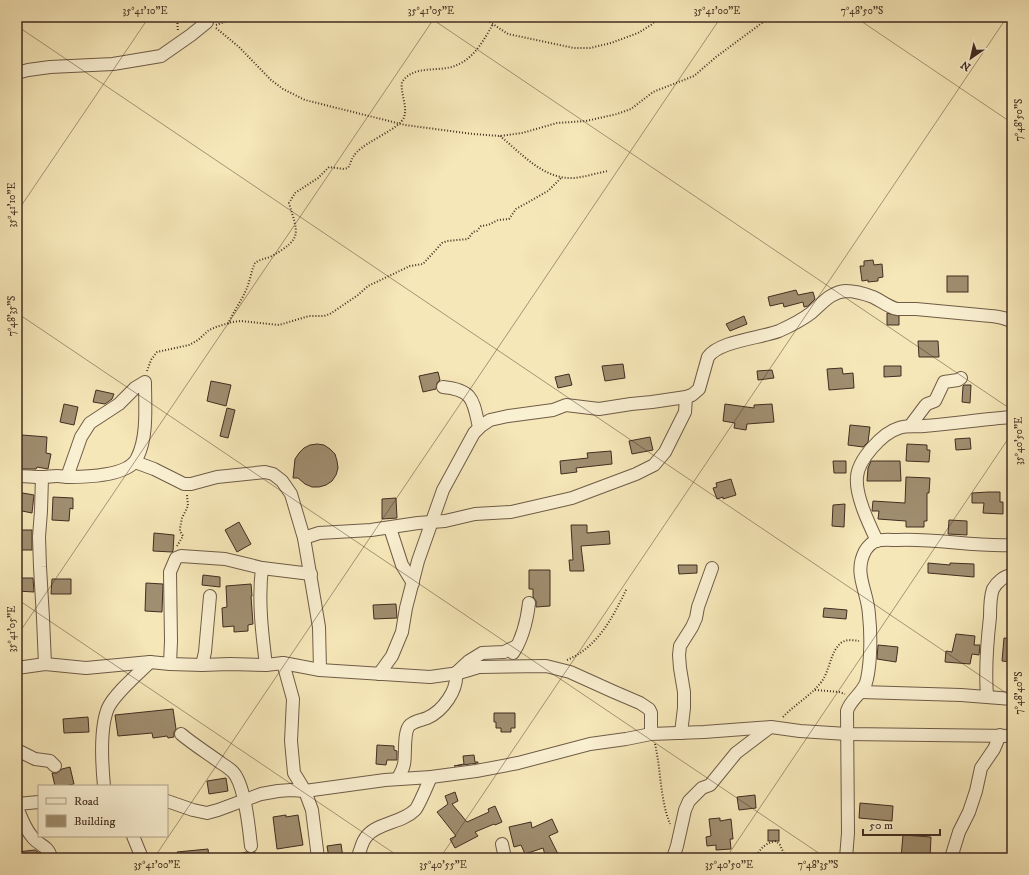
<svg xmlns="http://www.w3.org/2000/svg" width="1029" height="875" viewBox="0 0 1029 875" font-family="'IM FELL DW Pica',serif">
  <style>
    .building { fill: #a08e70; stroke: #422d21 }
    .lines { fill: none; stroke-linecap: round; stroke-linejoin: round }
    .minor-casing { stroke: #6f5c47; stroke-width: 14 }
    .path { stroke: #422d21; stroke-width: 2; stroke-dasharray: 1 2; stroke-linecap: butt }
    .minor { stroke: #f9efd1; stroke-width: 12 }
    .ticks { fill: none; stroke: #422d21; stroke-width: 1; stroke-opacity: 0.45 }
    .neatline { fill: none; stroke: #422d21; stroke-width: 1.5 }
    .ticks-label { font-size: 10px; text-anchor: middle; fill: #422d21 }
  </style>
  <rect width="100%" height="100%" fill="#f6e7b8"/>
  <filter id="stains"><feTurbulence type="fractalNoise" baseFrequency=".005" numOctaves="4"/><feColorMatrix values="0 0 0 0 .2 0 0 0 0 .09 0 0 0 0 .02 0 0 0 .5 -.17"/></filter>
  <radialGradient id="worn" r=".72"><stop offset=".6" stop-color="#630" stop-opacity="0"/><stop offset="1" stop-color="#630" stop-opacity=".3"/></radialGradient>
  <g class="building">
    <polygon points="873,260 874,265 882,264 883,277 878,278 878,281 868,282 868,280 862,281 860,266 864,266 864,261"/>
    <rect x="947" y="276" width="21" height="16"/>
    <polygon points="796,290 798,295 813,292 815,299 808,306 804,307 803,302 784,307 783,303 770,306 768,297"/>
    <polygon points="887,313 899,316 899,325 887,325"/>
    <polygon points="744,316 747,324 730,331 726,324"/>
    <polygon points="918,341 938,341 939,357 919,357"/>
    <polygon points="623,364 625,378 605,381 602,366"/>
    <polygon points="884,366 901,366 901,376 884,377"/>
    <polygon points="842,368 843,374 853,373 854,388 829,390 827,369"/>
    <polygon points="772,370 774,378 758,380 757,371"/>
    <polygon points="438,372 440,380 437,383 436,389 423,392 419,376"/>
    <polygon points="569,374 572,385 558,388 555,377"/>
    <polygon points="211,381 231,385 226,406 207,401"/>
    <polygon points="964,385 971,385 970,403 962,402 963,386"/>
    <polygon points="96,390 114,394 112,399 105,404 93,402"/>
    <polygon points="64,404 78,407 74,425 60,422"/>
    <polygon points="725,404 754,408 754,405 772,404 774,422 747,424 746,430 734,428 735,423 723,421"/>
    <polygon points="227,408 235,410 228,438 220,436"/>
    <polygon points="850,425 870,427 868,442 863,447 848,445"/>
    <polygon points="22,435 47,437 46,453 51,454 48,469 37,467 36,469 20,469 22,456 17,456 17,445 21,445"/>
    <polygon points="650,437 653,450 632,454 629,441"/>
    <polygon points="970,438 971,449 956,450 955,439"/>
    <polygon points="317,444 324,445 330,449 335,454 337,461 338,468 336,475 332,481 326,485 319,487 312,487 305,484 298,478 293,478 295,459 299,453 304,448 310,445"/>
    <polygon points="907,444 927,445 927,450 930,450 929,462 906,461"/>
    <polygon points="611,451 612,464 576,468 577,472 561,474 560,461 588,458 587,453"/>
    <polygon points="833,461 846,461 846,473 834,473"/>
    <polygon points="871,461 900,461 901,481 867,481 868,468"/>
    <polygon points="906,477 930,478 929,493 927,493 927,521 924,521 924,527 906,527 906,521 878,519 879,511 872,511 873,501 905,503"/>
    <polygon points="731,479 736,495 723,499 723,497 717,499 713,488 717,487 716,483"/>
    <polygon points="17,492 34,495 32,513 17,510"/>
    <polygon points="988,492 1000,492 1000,502 1003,502 1003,514 983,513 984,503 972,503 972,493"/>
    <polygon points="53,497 73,498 73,509 70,508 69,521 52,520"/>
    <polygon points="396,498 397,518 382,519 382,499"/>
    <polygon points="845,504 844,527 832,526 833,505"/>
    <polygon points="949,520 967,521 967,535 948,534"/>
    <polygon points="239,522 251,544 237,552 225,530"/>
    <polygon points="571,525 587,525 587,533 609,531 610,544 581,546 584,571 570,571 569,560 573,560"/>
    <rect x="17" y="530" width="15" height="20"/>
    <polygon points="154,533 174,535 173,551 172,552 153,551"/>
    <polygon points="928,563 950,565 950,563 974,564 974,577 928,573"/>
    <polygon points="678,565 697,565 697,573 679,574"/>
    <polygon points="529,570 550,570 550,606 536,607 536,601 533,597 533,589 529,589"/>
    <polygon points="203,575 220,577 220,587 202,585"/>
    <polygon points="17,578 33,578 34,592 17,591"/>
    <polygon points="52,579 71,579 71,594 51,594"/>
    <polygon points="146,583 163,584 162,612 145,611"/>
    <polygon points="251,584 252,596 251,596 253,624 248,625 248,631 234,632 234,626 223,627 222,608 227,607 226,586"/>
    <polygon points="396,604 397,618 374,619 373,605"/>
    <polygon points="824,608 847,610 846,619 823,617"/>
    <polygon points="956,634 975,636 974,645 980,645 979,655 972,654 970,664 945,662 946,651 952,652"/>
    <polygon points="1004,638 1012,639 1012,662 1002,661"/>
    <polygon points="878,645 898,647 896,662 877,659"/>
    <polygon points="173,709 176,729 174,732 174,737 168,738 167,736 153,738 152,733 118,736 115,715"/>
    <polygon points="494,713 515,713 515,728 511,728 511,732 501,732 501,728 496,728 496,722 494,722"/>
    <polygon points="88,717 89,732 64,733 63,719"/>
    <polygon points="377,745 394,746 394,750 397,751 397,760 387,760 386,765 376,764"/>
    <polygon points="474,755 475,762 478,762 478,763 454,766 464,764 463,756"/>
    <polygon points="70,767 74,784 64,786 55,786 52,773 57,773 62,769"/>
    <polygon points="226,778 228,791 209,794 207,781"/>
    <polygon points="455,792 458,801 452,804 467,822 489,812 488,809 495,806 502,822 495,825 494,824 475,832 478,836 455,848 450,839 456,836 437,812 448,804 445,796"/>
    <polygon points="755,795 756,808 739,810 737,797"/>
    <polygon points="860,803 893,806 892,821 859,818"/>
    <polygon points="286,815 286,817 298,815 303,845 277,849 273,817"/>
    <polygon points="720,818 720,821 731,819 733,839 730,839 731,849 716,850 716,845 707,846 706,837 711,836 709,819"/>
    <polygon points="552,819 558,832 549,836 560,858 546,858 543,848 525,854 521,845 514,847 509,827 531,822 532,828"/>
    <rect x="768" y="830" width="11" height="11"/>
    <polygon points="903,835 931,837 930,858 901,858"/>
    <polygon points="341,844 343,858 329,858 327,846"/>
    <polygon points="208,849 209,858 178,858 177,852"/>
    <polygon points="35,850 41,854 43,858 17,858 17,852"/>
    <polygon points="246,852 251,853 255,852 257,858 232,858 232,856"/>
  </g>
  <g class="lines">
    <g class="minor-casing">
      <g id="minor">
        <polyline points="17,73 28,70 50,67 113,64 161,56 191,35 207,22"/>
        <path d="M443 387C474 390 473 401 479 427"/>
        <polyline points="910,426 925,406 927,404 935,401 944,382 958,380 961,378"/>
        <polyline points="135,462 154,469 184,484 191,484 217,477 265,472 273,474 282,481 291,494 304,538 319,627 320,670"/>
        <path d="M17 476C25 476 33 477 41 477 47 477 52 476 57 476 61 476 65 477 69 477 86 477 129 476 137 458 148 437 145 406 145 382L135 388 119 404 90 423 81 437 67 477"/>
        <polyline points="42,477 41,511 39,537 40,567 43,618 45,664"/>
        <polyline points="390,528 402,565 413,583"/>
        <polyline points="304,538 319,533 371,530 418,523 445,521 475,514 511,512 572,498 636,474 654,465 665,452 685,412 686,397"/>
        <path d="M877 541C869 524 855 495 857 477 858 460 882 433 899 428 907 425 916 427 924 426 953 424 982 419 1012 417"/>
        <path d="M262 568C258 600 262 633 266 665"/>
        <path d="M513 653C523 638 527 620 529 603"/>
        <polyline points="283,663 293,699 291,741 294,773 305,791 312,810 318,858"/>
        <polyline points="170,664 171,641 170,572 176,558 181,556 225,559 262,568 311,574"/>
        <polyline points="202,665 205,652 210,596"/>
        <polyline points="17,668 45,664 86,668 150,662 170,664 202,665 230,664 266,665 283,663 320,670 430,677 459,673 479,667 546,666 570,672 612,691 640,703 649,709 651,713 651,734"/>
        <path d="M379 674 392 656 402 632 406 608 418 561 443 490 474 433 481 426 490 420 508 416 553 410 566 405 599 409 631 404 652 402 686 397 692 395 699 389 708 357C719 341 761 338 779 331 790 326 802 320 811 313 822 304 830 292 846 291 855 291 865 294 873 297 882 301 888 307 897 309 903 309 910 309 916 309 937 311 958 313 980 315 990 316 1004 316 1012 322"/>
        <polyline points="861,692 961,695 1012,699"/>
        <path d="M987 696C985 670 987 643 990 617 990 608 990 597 993 589 997 582 1004 576 1012 575"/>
        <polyline points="681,733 684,708 684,692 680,668 679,655 680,646 692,627 696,618 698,607 712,568"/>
        <path d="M181 734C193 744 207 753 221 763 224 765 229 768 233 772 245 785 249 828 251 846"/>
        <polyline points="17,750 35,759 50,761 55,766"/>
        <path d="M398 778C400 774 403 770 404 764 406 756 403 731 410 725 414 721 422 720 427 718 443 711 458 690 456 673L469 661 482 653 504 652 517 646"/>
        <path d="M104 786C102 765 100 727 108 708 115 693 138 674 150 662"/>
        <polyline points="167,801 193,810 207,813 218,810 261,794 278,791 291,790 305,791 385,780 431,777 476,771 518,763 590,744 626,739 651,734 704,732 771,727 800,731 847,734 1012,736"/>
        <polyline points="17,804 39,802"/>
        <path d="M17 807C21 818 26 830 33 838 40 846 49 846 51 858"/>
        <polyline points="133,836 142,858"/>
        <polyline points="502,844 505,858"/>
        <path d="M357 858C361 851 361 842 367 836 377 823 402 823 415 810 419 806 428 783 431 777"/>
        <polyline points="673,858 677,846 685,810 689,801 702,788 710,785 736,753 769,728"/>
        <path d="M846 858 848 833 847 711C851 698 865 692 867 679 871 661 871 633 869 615 868 591 853 574 865 551 868 546 871 543 876 541 882 539 891 540 897 540 936 538 974 547 1012 545"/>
        <polyline points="951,858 959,832 969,812 976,791 981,768 994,749 1000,735"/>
      </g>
    </g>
    <g class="path">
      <polyline points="177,17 178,32"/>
      <path d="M349 17C366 21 384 24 401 17"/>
      <polyline points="482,17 508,34 574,48 590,48 611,43 638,33 651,25 659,17"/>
      <polyline points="372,21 375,17"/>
      <polyline points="216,25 238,17"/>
      <polyline points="216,28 239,47 271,80 283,89 305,100 405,125 473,134 500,136 522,133 557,123 586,121 617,114 631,109 653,92 694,76 716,57 770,17"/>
      <path d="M500 136C521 153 544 180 574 178 585 177 597 173 608 171"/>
      <path d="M228 324C233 312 241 302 246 290 250 282 251 271 255 263 260 259 266 259 272 256 303 238 298 234 289 203L295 193 318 178 329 167 344 169 348 168C352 161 351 158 357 152 367 141 401 128 404 117 408 107 400 93 402 82 415 63 441 74 459 64 475 57 485 38 493 24"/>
      <polyline points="147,371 151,360 157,352 189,345 198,340 209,330 216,327 232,322 241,321 279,325 309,316 324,316 330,314 358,295 368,286 410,266 423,264 442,243 447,241 468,239 473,232 477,231 481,226 488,225 498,220 509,219 516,209 548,191 561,178"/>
      <polyline points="177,546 183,536 180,531 180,528 182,518 188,506 187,495"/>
      <path d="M567 660C598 647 613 617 627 588"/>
      <polyline points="815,690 839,692 845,694"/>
      <path d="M783 717C795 704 811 696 822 681 830 670 830 652 841 643 846 639 853 640 859 641"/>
      <path d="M655 744C661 770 660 799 670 824"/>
      <path d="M755 858C760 849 765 843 776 841L780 845 786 858"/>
    </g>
    <use href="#minor" class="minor"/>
  </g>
  <path class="ticks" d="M429 17 1012 410M855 17 1012 123M17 26 1012 697M17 212 149 17M17 313 826 858M17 599 401 858M17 636 435 17M154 858 721 17M440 858 1007 17M726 858 1012 433M1012 858V857"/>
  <rect width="1029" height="875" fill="none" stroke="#f6e7b8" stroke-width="44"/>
  <rect x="38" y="785" width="130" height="52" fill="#f9efd1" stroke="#b0a18b"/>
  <rect x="46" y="798" width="20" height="6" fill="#f9efd1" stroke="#b0a18b"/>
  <text x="74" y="805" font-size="12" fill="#422d21">Road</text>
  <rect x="46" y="815" width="20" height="12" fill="#a08e70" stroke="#b0a18b"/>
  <text x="74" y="825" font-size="12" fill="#422d21">Building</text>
  <g transform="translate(971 58) rotate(214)" stroke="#f9efd1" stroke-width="3" paint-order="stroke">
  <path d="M0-3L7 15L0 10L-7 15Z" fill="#422d21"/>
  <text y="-6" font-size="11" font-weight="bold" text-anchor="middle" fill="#422d21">N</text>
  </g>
  <path d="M863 829v6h77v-6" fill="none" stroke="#422d21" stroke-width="2"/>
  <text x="869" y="829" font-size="12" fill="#422d21" stroke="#f9efd1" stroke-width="3" paint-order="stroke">50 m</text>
  <rect x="22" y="22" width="985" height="831" class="neatline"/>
  <g class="ticks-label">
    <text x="145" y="14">35°41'10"E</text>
    <text x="431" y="14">35°41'05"E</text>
    <text x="717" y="14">35°41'00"E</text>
    <text x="862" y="14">7°48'50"S</text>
    <text transform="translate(1018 120) rotate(-90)" y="4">7°48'50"S</text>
    <text transform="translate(11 205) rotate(-90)" y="4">35°41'10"E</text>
    <text transform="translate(11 316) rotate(-90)" y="4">7°48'35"S</text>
    <text transform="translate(1018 441) rotate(-90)" y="4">35°40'50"E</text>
    <text transform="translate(11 629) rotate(-90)" y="4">35°41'05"E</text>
    <text transform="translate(1018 693) rotate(-90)" y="4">7°48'40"S</text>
    <text x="157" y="868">35°41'00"E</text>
    <text x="443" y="868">35°40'55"E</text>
    <text x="729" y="868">35°40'50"E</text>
    <text x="818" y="868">7°48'35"S</text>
  </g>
  <rect width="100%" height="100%" filter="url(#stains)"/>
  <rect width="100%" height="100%" fill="url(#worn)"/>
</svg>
